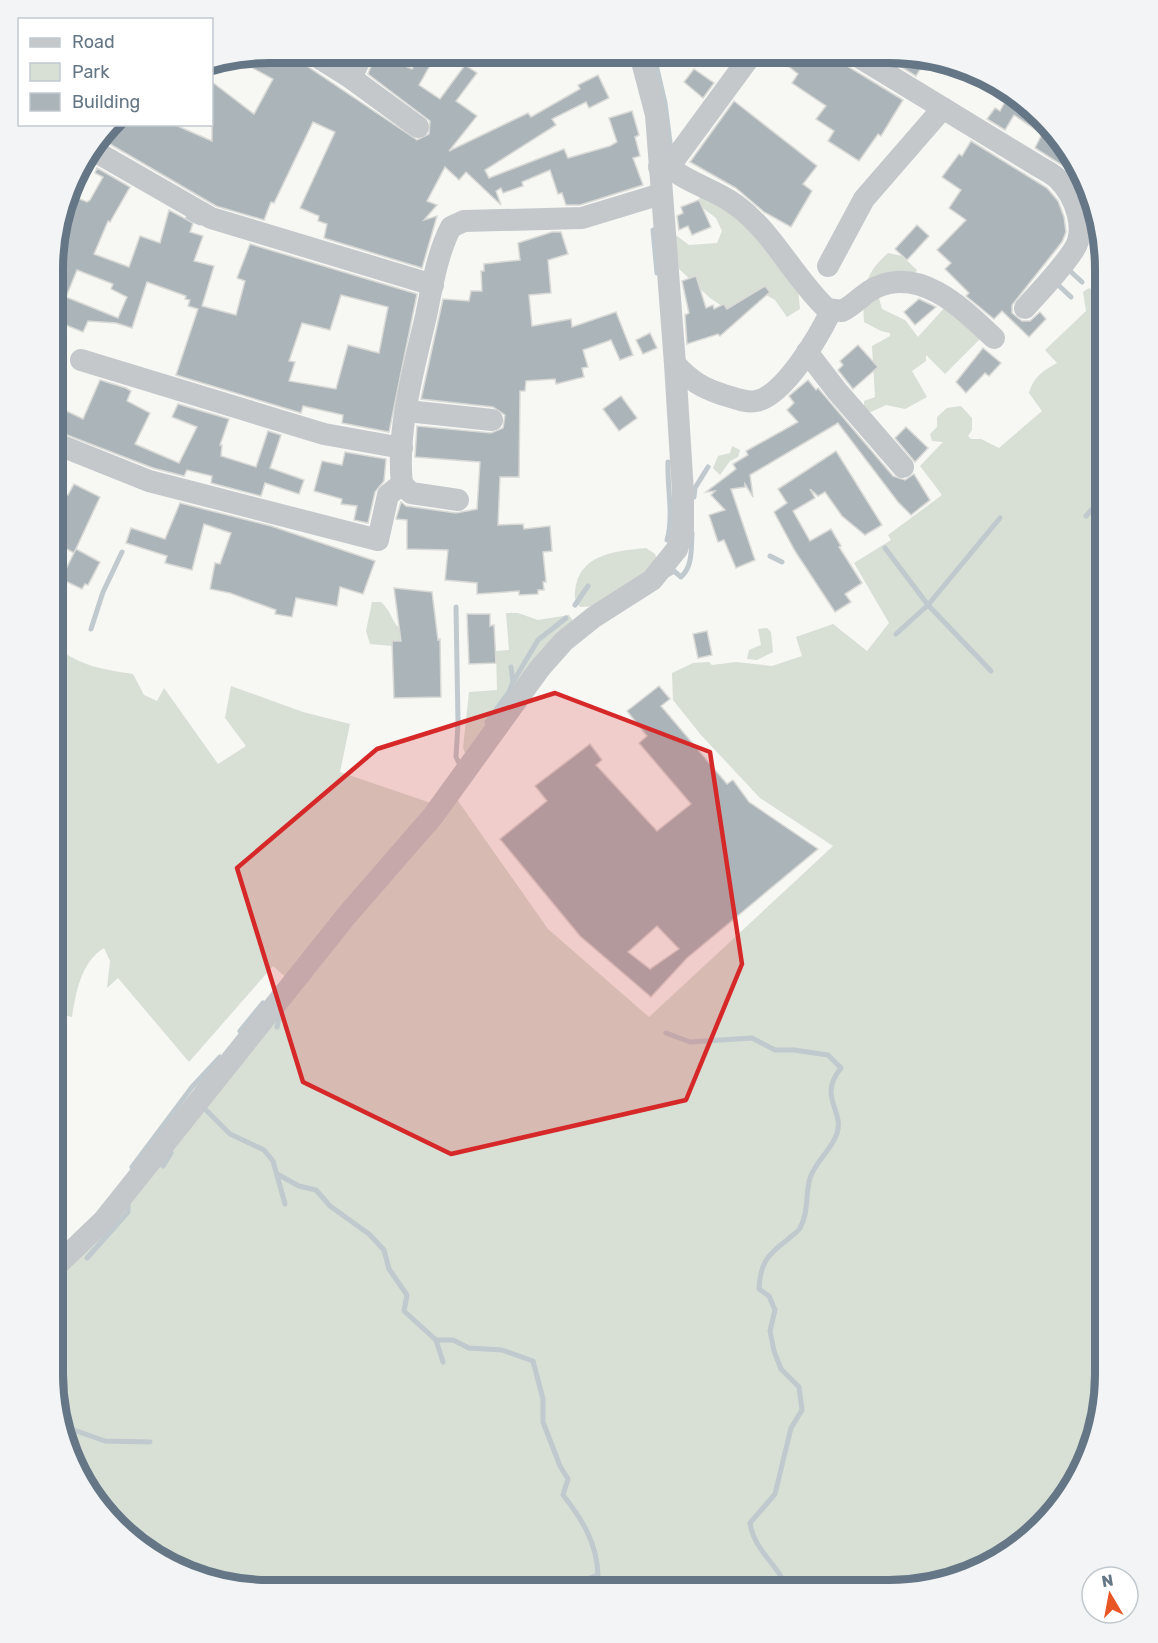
<svg xmlns="http://www.w3.org/2000/svg" width="1158" height="1643" viewBox="0 0 1158 1643" font-family="Rubik,sans-serif">
  <style>
    .green { fill: #d8dfd5 }
    .lines { fill: none; stroke-linecap: round; stroke-linejoin: round }
    .stream { stroke: #bfc9ce; stroke-width: 5 }
    .building { fill: #abb4b9; stroke: #d9d9d6; stroke-width: 1.5; fill-rule: evenodd }
    .minor { stroke: #c4c8cb; stroke-width: 22 }
    .marked { fill: #d62828; fill-opacity: 0.2; stroke: #d62828; stroke-width: 4.5; stroke-linejoin: round }
    .rim { fill: none; stroke: #657786; stroke-width: 8 }
  </style>
  <rect width="100%" height="100%" fill="#f7f7f4"/>
  <g class="green">
    <polygon points="700,195 726,203 798,288 800,309 787,317 775,300 758,291 728,310 710,298 679,269 669,230 689,245 717,243 722,231 716,218 699,205"/>
    <path d="M888 253 902 256 917 270 913 276 879 298 882 309 905 320 918 337 946 306 982 337 945 374 926 355V361L912 371 927 397 905 409 886 405 871 412 864 410V401L875 397 872 346 890 336V333L881 331 864 322C862 291 864 274 888 253Z"/>
    <path d="M1089 288 1105 297V1388L1069 1494 984 1568 889 1590 241 1589 138 1546 75 1469 53 1374V1280L456 798 548 929 649 1017 833 846 760 798 701 735 673 700 672 673 693 663 709 662 712 665 736 662 772 666 802 656 796 637 833 624 867 651 889 623 854 563 891 540 888 535 942 495 920 466 943 442 932 441 930 434 937 427V417L947 408 961 406 972 418V430L968 436 971 439H981L999 448 1042 411 1029 393C1033 377 1044 370 1057 363L1045 350 1086 311 1083 292Z"/>
    <polygon points="732,446 740,450 738,457 730,461 720,475 713,468 718,456 730,453"/>
    <path d="M646 548 655 554 658 564 598 606 580 607C574 600 574 595 576 585 583 553 618 551 646 548Z"/>
    <path d="M372 602H381C396 616 388 623 409 635L410 642 393 646 370 644 366 631Z"/>
    <polygon points="506,613 518,613 538,620 569,615 574,622 465,753 463,748 469,692 497,690 496,651 509,650"/>
    <polygon points="767,628 771,632 773,652 757,660 747,659 749,650 761,645 758,629"/>
    <path d="M54 646C81 666 100 669 133 674L144 695 157 701 164 688 218 764 246 746 225 718 231 686 303 712 350 724 340 772 434 804 289 980 273 966 189 1062 118 978 107 988 110 961 104 948C81 962 76 992 72 1017L58 1014 53 1003Z"/>
  </g>
  <g class="lines">
    <g class="stream">
      <polyline points="655,60 665,103 671,150"/>
      <polyline points="188,218 200,223"/>
      <polyline points="653,230 657,273"/>
      <polyline points="1070,267 1070,271 1082,282"/>
      <polyline points="1055,282 1071,297"/>
      <polyline points="694,497 695,488 708,467"/>
      <polyline points="1086,516 1105,495"/>
      <path d="M667 540C674 516 667 488 668 462"/>
      <polyline points="885,548 928,605 991,671"/>
      <polyline points="770,556 782,562"/>
      <path d="M669 574 674 571 681 577C693 566 691 549 692 533"/>
      <polyline points="575,605 588,586"/>
      <polyline points="456,607 458,723 456,757 460,765"/>
      <polyline points="91,629 103,592 122,552"/>
      <polyline points="896,634 928,605 1000,518"/>
      <polyline points="513,682 538,640 566,618"/>
      <polyline points="487,722 509,692 513,682 511,667"/>
      <polyline points="277,1027 280,1015"/>
      <polyline points="240,1031 263,1003"/>
      <path d="M666 1033 690 1042 752 1038 775 1050H794L828 1055 841 1068C815 1100 850 1112 834 1140 827 1154 815 1163 810 1178 805 1195 809 1212 800 1228 798 1232 791 1236 787 1240 767 1255 760 1264 759 1289L769 1296 775 1310 770 1331 774 1351 781 1369 799 1387 802 1410 791 1428 775 1494 750 1523C754 1551 779 1565 788 1590"/>
      <polyline points="203,1107 230,1134 264,1150 273,1161 285,1204"/>
      <polyline points="163,1166 171,1153"/>
      <polyline points="132,1167 192,1087 220,1057"/>
      <polyline points="277,1174 299,1186 316,1190 330,1206 369,1234 384,1250 389,1269 407,1295 404,1311 436,1340 443,1362"/>
      <polyline points="87,1258 128,1212 128,1204"/>
      <path d="M436 1340H453L469 1348 502 1350 533 1361 543 1399V1422L560 1466 568 1479 563 1495C582 1519 597 1543 598 1575L581 1581 572 1590"/>
      <polyline points="65,1427 105,1441 150,1442"/>
    </g>
  </g>
  <g class="building">
    <polygon points="269,52 298,53 304,64 417,140 429,134 430,121 368,74 376,53 412,69 421,53 437,53 419,85 440,99 465,65 477,73 456,101 477,116 449,151 528,113 531,117 580,89 578,85 598,75 609,98 589,108 586,102 552,119 556,125 485,170 489,178 564,149 568,158 610,146 617,142 609,118 632,111 639,135 635,137 640,156 633,158 643,185 580,205 566,205 562,193 558,194 550,170 522,182 523,186 503,193 501,188 496,191 501,205 466,172 459,180 445,167 427,201 437,205 424,220 437,216 422,268 324,238 327,224 318,221 319,216 300,208 335,132 313,122 274,203 271,202 264,220 216,206 103,140 112,124 173,124 212,141 212,82 254,114 273,79 247,65 251,55"/>
    <polygon points="773,54 841,54 847,66 903,100 881,136 878,134 859,161 828,141 834,131 816,119 826,106 792,83 798,74"/>
    <polygon points="880,54 917,54 927,58 916,76"/>
    <polygon points="694,69 714,83 703,98 684,82"/>
    <polygon points="1007,98 1019,105 1022,99 1083,174 1094,219 1086,198 1074,177 1062,165 1035,148 1042,134 1014,115 1005,130 987,119 995,108 1000,111"/>
    <polygon points="734,101 817,166 803,184 812,191 791,227 764,212 736,188 690,162"/>
    <polygon points="971,141 1047,188 1058,201 1064,217 1066,232 1062,242 1012,305 1012,313 1022,321 1030,321 1040,312 1046,319 1029,337 1002,311 994,319 966,296 969,293 945,269 951,263 937,250 966,220 949,208 961,190 942,177 959,154 962,156"/>
    <path d="M97 168 130 187 110 222 108 221 94 254 129 267 140 236 160 243 169 210 193 223 190 232 203 236 194 261 214 266 202 306 236 315 245 281 237 278 250 244 417 294 389 432 342 423 343 415 303 406 301 413 176 375 198 309 188 306 190 300 185 299 186 296 147 282 132 328 116 323 88 321 83 332 56 321 54 325V241L70 195 87 202 90 200 103 177 95 173ZM77 270 113 284 111 289 127 297 118 318 66 297ZM341 295 388 307 379 353 348 345 336 389 289 381 295 362 289 361 302 323 330 330Z"/>
    <polygon points="699,200 711,227 692,235 688,226 679,230 677,216 683,213 681,207"/>
    <polygon points="917,225 929,236 907,260 895,249"/>
    <polygon points="552,232 561,232 568,254 548,260 551,293 529,295 532,326 571,319 572,327 616,312 633,355 620,360 611,340 583,350 588,367 582,368 584,377 556,384 555,379 526,381 525,391 520,391 519,477 500,477 498,525 523,524 524,529 550,526 552,551 543,552 546,582 543,582 544,590 538,590 538,594 519,595 519,591 477,594 477,583 445,580 448,550 407,549 407,520 396,519 401,502 406,506 456,513 477,509 480,462 415,457 417,426 491,433 503,428 505,415 493,407 421,399 425,381 443,299 469,301 471,291 482,291 481,271 484,271 484,264 520,260 518,243"/>
    <polygon points="696,276 706,308 713,305 714,309 724,304 727,309 765,286 770,292 720,336 718,334 687,344 685,315 689,313 682,281"/>
    <polygon points="919,299 936,307 915,325 904,312"/>
    <polygon points="650,333 657,348 643,354 636,340"/>
    <polygon points="858,345 878,367 853,389 838,370 843,365 840,361"/>
    <polygon points="983,348 1001,363 989,376 985,373 966,393 956,382"/>
    <polygon points="100,380 126,388 131,391 127,401 150,413 135,444 179,463 197,427 172,417 178,404 229,419 220,445 222,445 221,456 256,467 268,431 281,435 270,468 304,480 299,494 265,483 261,496 211,483 212,476 187,470 184,476 153,468 54,430 54,405 83,419"/>
    <polygon points="808,380 816,390 818,388 893,476 905,480 914,474 930,500 911,515 898,502 838,423 750,475 753,497 745,484 745,487 731,489 755,560 736,568 724,540 718,542 709,515 725,510 711,495 715,491 706,492 736,469 733,464 748,455 746,451 798,422 787,410 794,403 789,396"/>
    <polygon points="621,396 637,418 619,431 603,409"/>
    <polygon points="906,427 928,448 915,462 895,438"/>
    <polygon points="836,451 882,525 865,535 842,516 825,492 818,496 810,489 815,498 793,511 810,541 831,529 841,546 839,547 862,583 845,594 851,602 835,612 795,551 774,512 787,503 778,489"/>
    <polygon points="345,452 386,459 384,481 375,492 368,523 354,520 357,506 341,504 342,499 314,491 322,461 342,465"/>
    <polygon points="74,484 100,497 74,553 54,542 54,489 68,495"/>
    <polygon points="180,503 271,526 375,561 363,594 340,587 337,606 296,598 292,617 275,614 276,610 230,593 210,589 215,563 220,564 231,533 204,524 192,570 165,563 167,556 126,543 131,528 165,539"/>
    <polygon points="76,549 100,562 88,585 85,584 82,589 61,579"/>
    <polygon points="394,588 432,592 438,640 440,639 441,697 394,698 392,641 401,641"/>
    <polygon points="467,614 490,614 490,626 494,625 496,663 469,664"/>
    <polygon points="707,631 712,655 698,658 693,634"/>
    <path d="M659 686 670 699 661 706 727 784 733 780 749 802 818 849 687 958 651 997 580 936 500 839 547 801 535 786 590 744 602 760 596 765 657 831 691 804 639 743 647 736 627 711ZM657 926 679 949 650 969 628 952Z"/>
  </g>
  <g class="lines">
    <g class="minor">
      <polyline points="311,53 351,78 418,127"/>
      <path d="M854 54 1038 166C1045 170 1053 174 1058 179 1075 196 1088 230 1073 251 1060 271 1041 290 1025 308"/>
      <polyline points="351,78 363,53"/>
      <polyline points="91,149 211,218 433,285"/>
      <polyline points="659,167 669,167 752,54"/>
      <path d="M669 167C689 184 715 189 736 205 773 232 794 278 827 309L842 311C855 305 864 292 877 287 922 267 963 309 994 338"/>
      <polyline points="828,266 864,199 943,108"/>
      <polyline points="807,352 837,391 903,467"/>
      <polyline points="81,360 324,434 402,448"/>
      <path d="M675 364C691 381 702 388 724 395 735 398 745 403 756 401 784 396 819 336 831 311"/>
      <polyline points="407,411 492,420"/>
      <polyline points="54,443 149,481 378,540 388,495 402,484"/>
      <path d="M458 500 411 493 402 484C396 432 414 367 426 316 432 287 437 254 451 227L464 221 582 218 661 194"/>
      <polyline points="53,1269 103,1221 347,915 433,816 540,668 564,641 594,617 652,580 677,549 683,529 683,493 675,364 656,115 640,54"/>
    </g>
  </g>
  <path class="marked" d="M555 693 710 752 742 964 686 1100 451 1154 303 1082 237 868 377 749Z"/>
  <path d="M0 0H1158V1643H0ZM269 63H889A206 206 0 0 1 1095 269V1374A206 206 0 0 1 889 1580H269A206 206 0 0 1 63 1374V269A206 206 0 0 1 269 63Z" fill="#f3f4f5" fill-rule="evenodd"/>
  <path class="rim" d="M269 63H889A206 206 0 0 1 1095 269V1374A206 206 0 0 1 889 1580H269A206 206 0 0 1 63 1374V269A206 206 0 0 1 269 63Z"/>
  <rect x="18" y="18" width="195" height="108" fill="#ffffff" stroke="#c1c9cf" stroke-width="1.5"/>
  <rect x="30" y="38" width="30" height="9" fill="#c4c8cb" stroke="#c1c9cf" stroke-width="1.5"/>
  <text x="72" y="48" font-size="18" fill="#657786">Road</text>
  <rect x="30" y="63" width="30" height="18" fill="#d8dfd5" stroke="#c1c9cf" stroke-width="1.5"/>
  <text x="72" y="78" font-size="18" fill="#657786">Park</text>
  <rect x="30" y="93" width="30" height="18" fill="#abb4b9" stroke="#c1c9cf" stroke-width="1.5"/>
  <text x="72" y="108" font-size="18" fill="#657786">Building</text>
  <g transform="translate(1110 1595) rotate(350)"><circle r="28" fill="#ffffff" stroke="#c1c9cf" stroke-width="1.5"/>
  <path d="M0-4.5L10 22L0 15L-10 22Z" fill="#e75624"/>
  <text y="-9" font-size="16" font-weight="bold" text-anchor="middle" fill="#657786">N</text>
  </g>
</svg>
